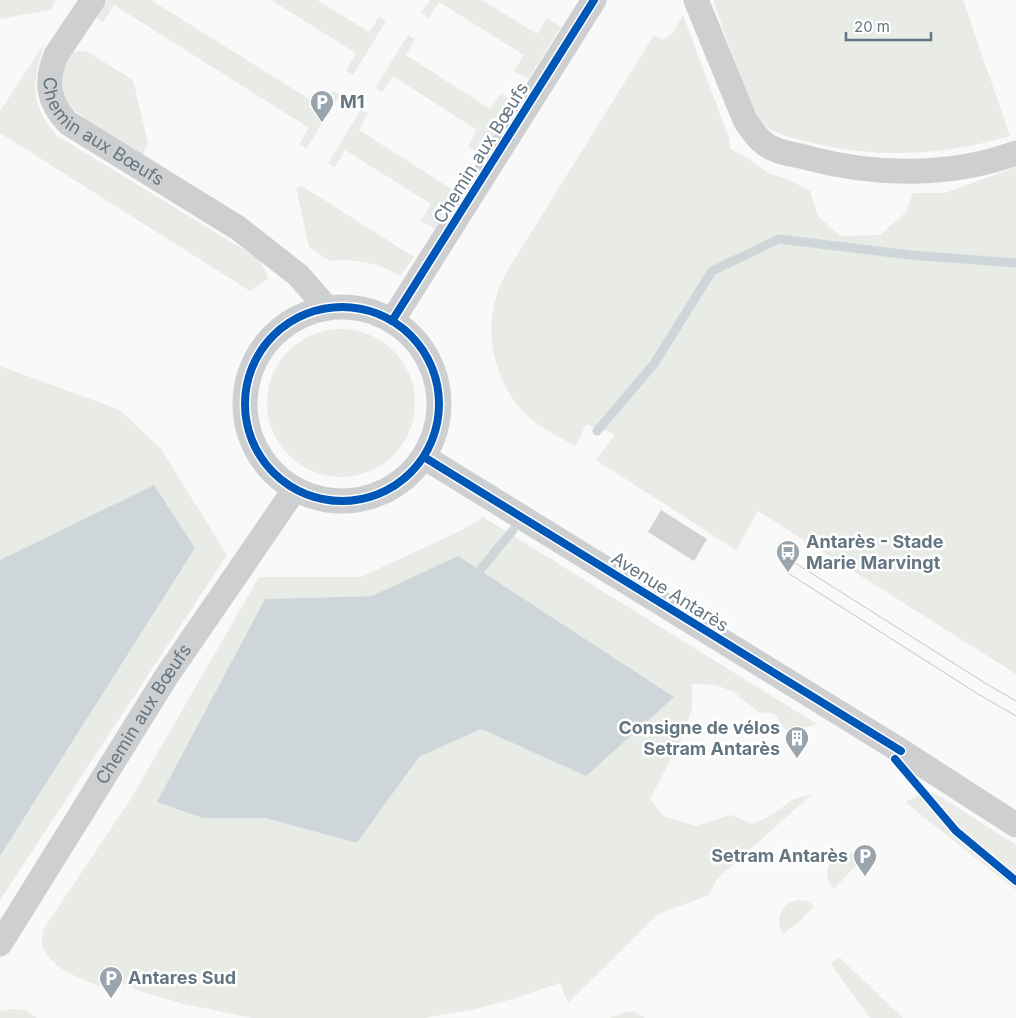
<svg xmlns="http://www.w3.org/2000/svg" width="1016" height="1018" viewBox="0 0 1016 1018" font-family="Inter,sans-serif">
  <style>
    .green { fill: #e8ebe6; fill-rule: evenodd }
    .water { fill: #ced6d9 }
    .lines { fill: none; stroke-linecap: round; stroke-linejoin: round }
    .stream { stroke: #ced6d9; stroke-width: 9 }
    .building { fill: #d0d2d3 }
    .street { stroke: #cecfd0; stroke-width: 25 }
    .tram { stroke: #c3c5c6; stroke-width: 1 }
    .cycleway-casing { stroke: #fff; stroke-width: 11 }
    .cycleway { stroke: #0057b8; stroke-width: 8 }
    .labels { text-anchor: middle; stroke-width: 5; stroke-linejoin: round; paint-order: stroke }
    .poi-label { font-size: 18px; font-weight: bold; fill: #657683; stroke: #fff; text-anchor: start }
    .street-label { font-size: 18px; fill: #657683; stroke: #fff }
  </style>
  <rect width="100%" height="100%" fill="#f9f9f9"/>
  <g class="green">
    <polygon points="0,0 56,0 50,10 0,19"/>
    <polygon points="107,0 151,0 322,107 333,91 340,95 306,149 299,144 309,128 114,5 103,22 96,17"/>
    <polygon points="271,0 317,0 369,32 379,17 386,21 353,75 346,70 356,53"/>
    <polygon points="430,0 482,0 537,34 547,18 561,27 528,79 514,71 524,55 439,2 429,18 421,13"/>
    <path d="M713 0H963L1010 136C940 156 880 159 808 142 793 138 773 134 762 123 749 109 743 86 737 68 729 45 721 23 713 0Z"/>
    <path d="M683 15 729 138 730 149 744 156 768 173 787 179 810 191 818 216 840 236 880 235 906 212 913 193H945L1016 167V674L758 511 736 550 596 460 615 434 586 424 576 446C560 438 543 429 530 418 496 388 483 336 497 294 499 287 503 279 506 273L654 35 662 40 673 33Z"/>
    <polygon points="408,35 415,39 406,55 490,109 501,94 514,102 481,155 468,146 477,130 393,76 382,92 375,88"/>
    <path d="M44 44C33 83 28 101 56 135L259 259 269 278 250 291 0 133V111Z"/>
    <path d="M86 51 133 80 148 144 142 156C129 147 115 139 102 130 70 109 48 93 72 52Z"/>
    <polygon points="361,110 368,113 359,130 456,192 435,229 421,221 431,204 345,150 335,167 328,163"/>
    <polygon points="302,186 414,257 400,276 383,267 365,262 346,260 330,261 309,247 296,187"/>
    <circle cx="341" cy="403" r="74"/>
    <polygon points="0,366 120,410 161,449 227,555 0,900 0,856 195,548 154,485 0,560"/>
    <path d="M483 517 817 724 800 729 786 730 774 714 758 712 734 692 716 685 692 684V708L682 738 650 799 663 816 695 826 731 815 753 824 772 815 792 800 812 794 717 879 709 895 658 914 568 1003 560 983 513 999 476 1009 424 1018H252L184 1004 143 992 103 976 99 986C78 977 51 969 42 945 41 941 43 934 43 930L132 797 259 577H361L462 530ZM372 596 523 748 481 729 419 757 357 843 265 818H203L265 599Z"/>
    <polygon points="928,791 938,795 1016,845 1016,890 905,802"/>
    <path d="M843 853H852L863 858 834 889C822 876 827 860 843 853Z"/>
    <path d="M798 900 807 901 814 906 800 921 783 934C774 919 781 903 798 900Z"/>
    <polygon points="839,957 903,1018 870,1018 831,964"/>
    <polygon points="10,1009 25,1010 37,1018 0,1018 0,1011"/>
    <polygon points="633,1011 645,1018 610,1018 625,1012"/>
  </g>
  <g class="water">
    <polygon points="154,485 195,548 0,856 0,560"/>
    <polygon points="458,556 674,697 586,776 481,729 419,757 357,843 265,818 203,818 157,802 265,599 372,596"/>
  </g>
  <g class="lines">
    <g class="stream">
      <polyline points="597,431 654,364 712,271 779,239 910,255 1016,263"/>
      <polyline points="480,570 513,530"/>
    </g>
  </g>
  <polygon class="building" points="661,510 707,539 694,561 648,532"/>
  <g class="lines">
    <g class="street">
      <path id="s1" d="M93 0 56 55C45 82 48 102 68 123L238 228 298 275 327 308"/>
      <path d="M696 0 745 120C753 132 761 144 774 149 785 154 797 155 808 158 876 176 950 177 1016 153"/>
      <circle cx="342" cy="404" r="97"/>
      <polyline points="392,321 594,0"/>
      <polyline points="424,457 901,751 1016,825"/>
      <path id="s2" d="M0 944 166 677 295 489"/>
    </g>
    <g class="tram">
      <polyline points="795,563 985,683 1016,701"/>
      <polyline points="788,573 978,694 1016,716"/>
    </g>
    <g class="cycleway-casing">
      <g id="cycleway">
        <circle cx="342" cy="404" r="97"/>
        <polyline points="392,321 594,0"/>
        <polyline points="424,457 901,751"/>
        <polyline points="895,759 956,831 1016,881"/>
      </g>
    </g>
    <use href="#cycleway" class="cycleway"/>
  </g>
  <defs>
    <g id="parking-pin" transform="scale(1.25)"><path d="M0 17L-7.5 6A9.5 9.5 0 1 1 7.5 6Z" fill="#99a4ac" stroke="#fff"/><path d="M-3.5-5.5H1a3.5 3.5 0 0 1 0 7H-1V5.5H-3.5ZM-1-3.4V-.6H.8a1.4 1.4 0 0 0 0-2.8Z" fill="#fff"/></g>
    <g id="bus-pin" transform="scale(1.25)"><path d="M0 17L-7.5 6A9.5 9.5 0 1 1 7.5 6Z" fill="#99a4ac" stroke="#fff"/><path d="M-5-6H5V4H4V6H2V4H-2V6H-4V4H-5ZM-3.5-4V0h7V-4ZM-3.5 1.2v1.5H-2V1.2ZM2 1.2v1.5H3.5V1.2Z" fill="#fff"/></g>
    <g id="building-pin" transform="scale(1.25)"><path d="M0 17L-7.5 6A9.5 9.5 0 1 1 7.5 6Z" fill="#99a4ac" stroke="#fff"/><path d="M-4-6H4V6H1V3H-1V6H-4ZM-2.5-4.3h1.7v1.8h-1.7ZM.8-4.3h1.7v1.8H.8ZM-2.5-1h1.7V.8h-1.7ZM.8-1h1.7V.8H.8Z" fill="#fff"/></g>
  </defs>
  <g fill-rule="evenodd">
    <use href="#parking-pin" x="322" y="102"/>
    <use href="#bus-pin" x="788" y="552"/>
    <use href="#building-pin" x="797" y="738"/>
    <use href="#parking-pin" x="865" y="856"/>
    <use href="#parking-pin" x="111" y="978"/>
  </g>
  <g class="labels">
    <g class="poi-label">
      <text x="340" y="108">M1</text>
      <text x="806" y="548">Antarès - Stade<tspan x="806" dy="21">Marie Marvingt</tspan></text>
      <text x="780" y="734" text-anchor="end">Consigne de vélos<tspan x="780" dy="21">Setram Antarès</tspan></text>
      <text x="848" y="862" text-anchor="end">Setram Antarès</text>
      <text x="128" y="984">Antares Sud</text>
    </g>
    <g class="street-label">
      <text dy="6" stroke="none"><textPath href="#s1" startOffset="170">Chemin aux Bœufs</textPath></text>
      <text transform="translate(481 153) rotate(-58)" y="6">Chemin aux Bœufs</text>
      <text transform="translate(670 592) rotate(32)" y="6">Avenue Antarès</text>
      <text dy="6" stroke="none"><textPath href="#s2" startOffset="271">Chemin aux Bœufs</textPath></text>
    </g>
  </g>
  <path d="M846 32v8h85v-8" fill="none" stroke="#657683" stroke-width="2.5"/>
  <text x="854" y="32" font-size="15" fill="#657683" stroke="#ffffff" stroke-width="4" paint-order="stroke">20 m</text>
</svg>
